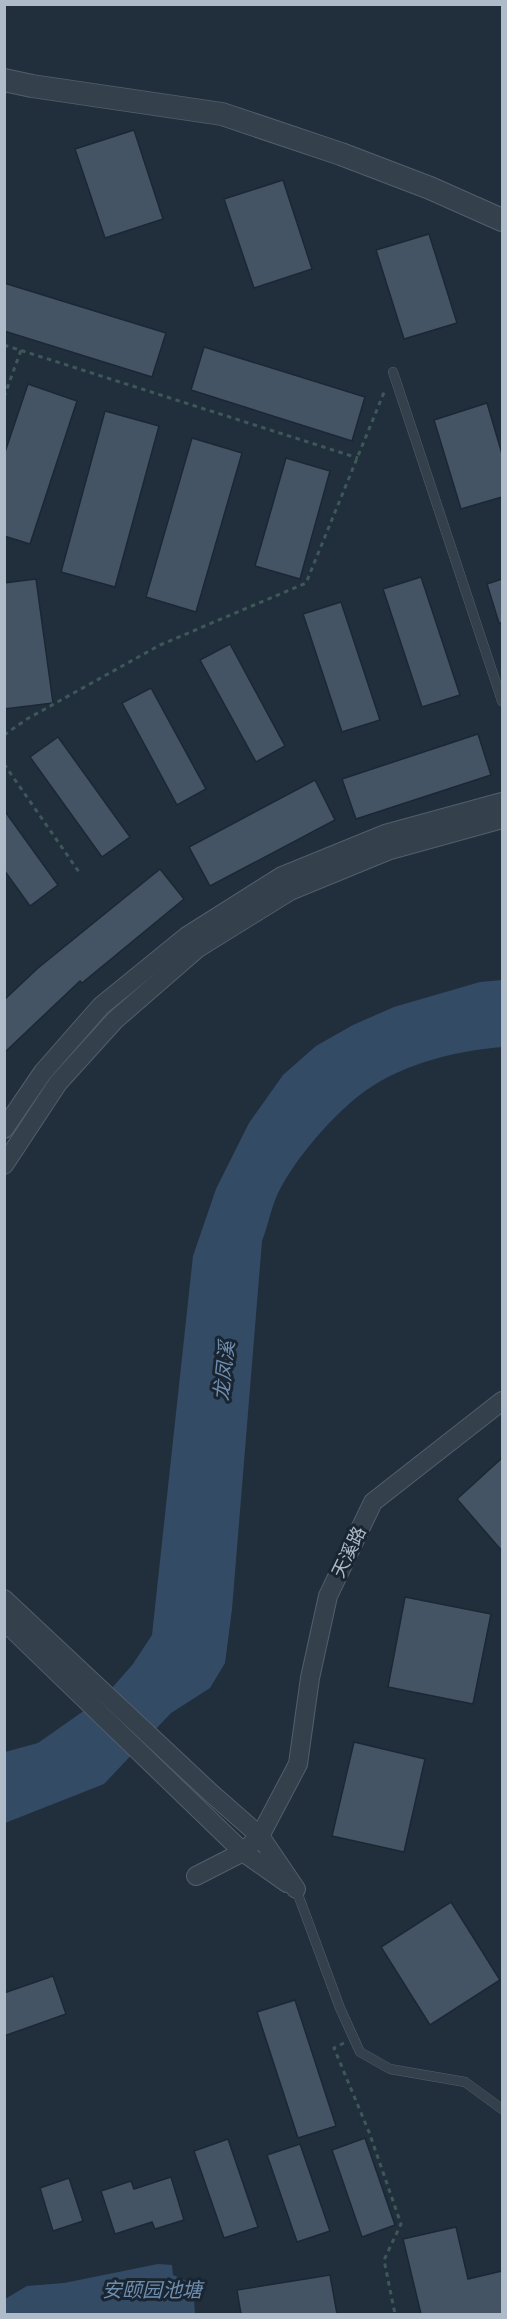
<svg xmlns="http://www.w3.org/2000/svg" width="507" height="2319" viewBox="0 0 507 2319" font-family="'Archivo Narrow','Noto Sans SC',sans-serif">
  <style>
    .water { fill: #344b65 }
    .building { fill: #445464; stroke: #1c2734; stroke-width: 1.5 }
    .lines { fill: none; stroke-linecap: round; stroke-linejoin: round }
    .service-casing { stroke: #535e6b; stroke-width: 10 }
    .minor-casing { stroke: #535e6b; stroke-width: 20 }
    .tertiary-casing { stroke: #535e6b; stroke-width: 24 }
    .path { stroke: #3e5858; stroke-width: 3; stroke-dasharray: 4.5 4.5; stroke-linecap: butt }
    .service { stroke: #35404d; stroke-width: 9 }
    .minor { stroke: #35404d; stroke-width: 18 }
    .tertiary { stroke: #35404d; stroke-width: 22 }
    .labels { text-anchor: middle; stroke-width: 6; stroke-linejoin: round; paint-order: stroke }
    .street-label { font-size: 18px; fill: #b0bbc9; stroke: #1a2532 }
    .water-label { font-size: 20px; font-style: italic; fill: #6f8eae; stroke: #1a2532 }
  </style>
  <rect width="100%" height="100%" fill="#212f3d"/>
  <g class="water">
    <path d="M502 980V1047C459 1051 418 1060 379 1082 343 1102 296 1156 278 1193 271 1208 268 1226 262 1241L232 1609 225 1663 210 1688 171 1713 104 1784 5 1823V1752L38 1743 105 1696 133 1664 152 1635 193 1256 216 1189 249 1123 283 1075 316 1046 353 1025 394 1007 480 982Z"/>
    <polygon points="158,2264 172,2265 173,2275 193,2284 195,2314 5,2314 5,2299 27,2286 64,2283"/>
  </g>
  <g class="building">
    <polygon points="134,130 163,219 105,238 75,149"/>
    <polygon points="283,180 312,269 254,288 224,199"/>
    <polygon points="429,234 457,323 404,339 376,250"/>
    <polygon points="4,283 166,333 152,377 4,331"/>
    <polygon points="204,347 365,397 352,441 191,390"/>
    <polygon points="28,384 77,401 30,544 4,536 4,455"/>
    <polygon points="487,403 502,454 502,497 461,509 434,420"/>
    <polygon points="105,411 159,426 115,587 61,572"/>
    <polygon points="192,438 242,453 196,612 146,597"/>
    <polygon points="286,458 330,471 300,579 255,566"/>
    <polygon points="421,577 460,695 422,707 383,589"/>
    <polygon points="36,579 53,703 4,709 4,583"/>
    <polygon points="502,579 502,623 499,623 487,584"/>
    <polygon points="341,602 380,720 342,732 303,614"/>
    <polygon points="230,644 285,746 256,762 200,660"/>
    <polygon points="151,688 206,789 177,805 122,703"/>
    <polygon points="478,734 491,775 356,819 342,779"/>
    <polygon points="58,737 130,837 102,857 30,757"/>
    <polygon points="315,780 335,820 210,886 189,847"/>
    <polygon points="4,810 58,885 30,906 4,870"/>
    <polygon points="160,869 184,899 82,983 80,981 4,1053 4,1000 38,968"/>
    <polygon points="502,1458 502,1551 457,1499"/>
    <polygon points="405,1597 491,1614 473,1704 388,1687"/>
    <polygon points="354,1742 425,1759 404,1852 332,1836"/>
    <polygon points="451,1902 500,1980 430,2025 381,1947"/>
    <polygon points="53,1976 66,2014 4,2036 4,1993"/>
    <polygon points="295,2000 336,2126 298,2138 257,2012"/>
    <polygon points="365,2138 395,2225 362,2237 332,2150"/>
    <polygon points="228,2139 258,2227 224,2238 194,2151"/>
    <polygon points="300,2144 330,2231 297,2242 267,2155"/>
    <polygon points="171,2177 184,2220 155,2229 152,2222 115,2234 101,2191 131,2181 134,2189"/>
    <polygon points="69,2178 83,2221 53,2231 40,2188"/>
    <polygon points="456,2227 468,2279 502,2271 502,2314 421,2314 403,2239"/>
    <polygon points="330,2275 337,2314 241,2314 237,2290"/>
  </g>
  <g class="lines">
    <g class="service-casing">
      <g id="service">
        <polyline points="393,372 502,701"/>
        <polyline points="296,1889 340,2008 360,2052 390,2069 465,2082 502,2109"/>
      </g>
    </g>
    <g class="minor-casing">
      <g id="minor">
        <polyline points="4,1129 43,1072 101,1006 187,936 282,876 385,834 502,802"/>
        <polyline points="4,1165 58,1083 115,1020 198,948 290,891 390,850 502,819"/>
        <polyline points="4,1599 211,1793 260,1836 296,1889"/>
        <polyline points="4,1621 243,1852 287,1883"/>
        <polyline points="196,1876 243,1852 260,1836 298,1764 310,1678 328,1596 373,1502 502,1401"/>
      </g>
    </g>
    <g class="tertiary-casing">
      <polyline id="tertiary" points="4,80 32,86 222,114 341,154 430,188 502,220"/>
    </g>
    <g class="path">
      <polyline points="4,345 358,458"/>
      <polyline points="4,397 21,350"/>
      <polyline points="4,735 27,719 160,645 306,583 385,390"/>
      <polyline points="4,764 79,872"/>
      <polyline points="344,2043 334,2048 369,2132 401,2224 384,2260 395,2314"/>
    </g>
    <use href="#service" class="service"/>
    <use href="#minor" class="minor"/>
    <use href="#tertiary" class="tertiary"/>
  </g>
  <g class="labels">
    <g class="street-label">
      <text transform="translate(349 1552) rotate(-64)" y="6">天溪路</text>
    </g>
    <g class="water-label">
      <text transform="translate(224 1371) rotate(-84)" y="7">龙凤溪</text>
      <text x="152" y="2297">安颐园池塘</text>
    </g>
  </g>
  <rect width="507" height="2319" fill="none" stroke="#b0bbc9" stroke-width="12"/>
</svg>
